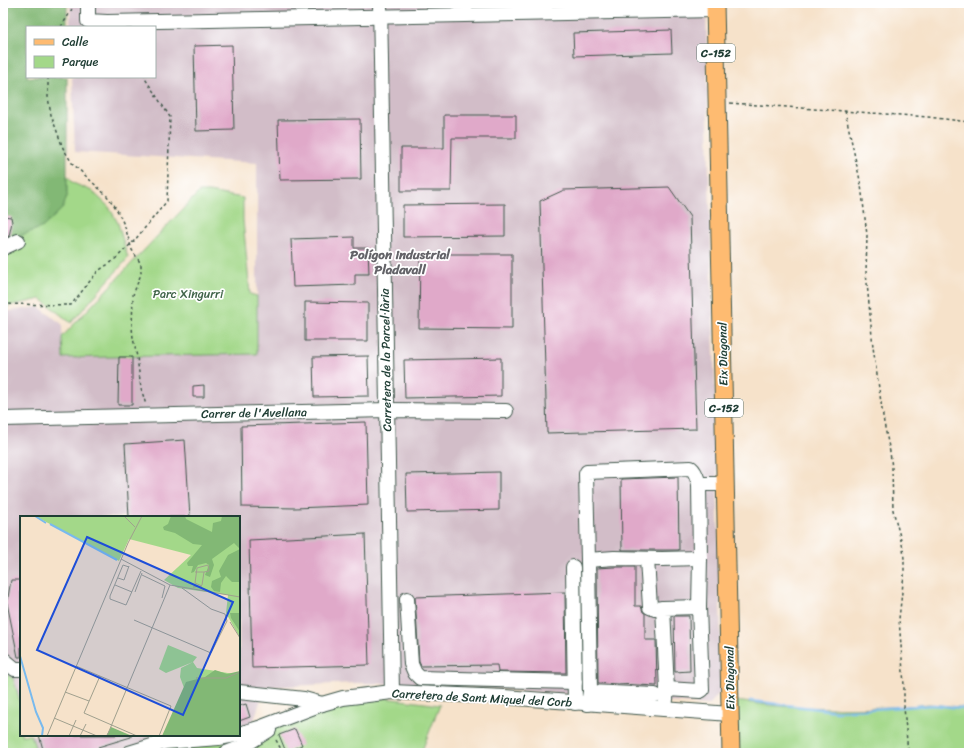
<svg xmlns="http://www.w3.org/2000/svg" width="972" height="756" viewBox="0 0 972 756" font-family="Sriracha,sans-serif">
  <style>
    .industrial { fill: #d2bdc8 }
    .green { fill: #a3d889; stroke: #618a5e }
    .forest { fill: #82b875; stroke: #507a54 }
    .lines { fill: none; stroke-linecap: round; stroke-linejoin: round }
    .stream { stroke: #79baee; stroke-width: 2.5 }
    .building { fill: #e0a9c9 }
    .minor-casing { stroke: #3f564a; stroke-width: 16 }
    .major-casing { stroke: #3f564a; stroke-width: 19 }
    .path { stroke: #3f564a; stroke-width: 1.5; stroke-dasharray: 3 3; stroke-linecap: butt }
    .minor { stroke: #fff; stroke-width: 14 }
    .major { stroke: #febb71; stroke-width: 17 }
    .labels { text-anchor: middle; stroke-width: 3.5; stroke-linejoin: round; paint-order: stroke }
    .shield { fill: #fff; stroke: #627771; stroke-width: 1 }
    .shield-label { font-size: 11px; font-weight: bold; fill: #1f3d34 }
    .park-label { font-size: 12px; fill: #406449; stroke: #fff }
    .street-label { font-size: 12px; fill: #1f3d34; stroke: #fff }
    .neighbourhood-label { font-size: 13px; font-weight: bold; fill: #636368; stroke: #fff }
    .inset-river { fill: none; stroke: #79baee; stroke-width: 2 }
    .inset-road { fill: none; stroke: #a0a08e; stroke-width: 1 }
    .view { fill: #1d4ed8; fill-opacity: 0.15; stroke: #1d4ed8; stroke-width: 2 }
    .inset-edge { fill: none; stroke: #1f3d34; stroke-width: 2 }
  </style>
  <rect width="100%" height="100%" fill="#fff"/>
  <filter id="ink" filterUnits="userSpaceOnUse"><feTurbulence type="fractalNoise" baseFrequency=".025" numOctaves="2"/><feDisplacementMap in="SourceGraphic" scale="8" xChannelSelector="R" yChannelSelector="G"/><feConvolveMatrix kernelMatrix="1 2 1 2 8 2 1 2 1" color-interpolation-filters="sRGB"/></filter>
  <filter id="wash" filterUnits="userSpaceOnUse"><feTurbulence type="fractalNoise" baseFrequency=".012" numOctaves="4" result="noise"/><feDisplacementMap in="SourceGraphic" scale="16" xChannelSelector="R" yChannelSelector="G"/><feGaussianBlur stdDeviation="0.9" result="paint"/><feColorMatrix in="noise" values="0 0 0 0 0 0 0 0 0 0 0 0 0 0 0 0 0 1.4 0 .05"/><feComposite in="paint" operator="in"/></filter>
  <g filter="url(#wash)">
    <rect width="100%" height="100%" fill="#f6e2ca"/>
    <g class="industrial">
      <polygon points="70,3 706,3 709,177 715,389 722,690 709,705 445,685 356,683 265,687 252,726 239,727 239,517 21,517 21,706 3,680 3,312 39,307 62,324 63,358 257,354 257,163 75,152 72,77 155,77 155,27 70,27"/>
      <polygon points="29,735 175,735 108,753 34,753"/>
    </g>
    <g class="green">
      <polygon points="3,97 25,119 73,183 92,191 109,207 118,223 128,258 71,323 41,299 3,307"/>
      <polygon points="199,192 209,192 243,198 243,220 250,294 257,296 257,354 63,358 62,337"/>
      <polygon points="3,672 13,678 21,704 21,735 31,735 37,753 3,753"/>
      <polygon points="377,697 440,705 421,753 120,753 132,748 175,739 263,724"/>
      <polygon points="735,701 777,706 832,708 900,707 929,704 969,708 969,753 736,753"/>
    </g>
    <polygon class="forest" points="3,3 67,3 67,27 27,27 27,77 67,77 67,196 63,208 43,227 17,237 3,247"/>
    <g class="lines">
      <polyline class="stream" points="750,701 837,711 934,705 969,709"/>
    </g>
    <g id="blocks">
      <g class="building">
        <polygon points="671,30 672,53 574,56 573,33"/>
        <polygon points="232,45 234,130 196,131 194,46"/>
        <polygon points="444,115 516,115 516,138 452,138 451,191 401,191 401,148 444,148"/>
        <polygon points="360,119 361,179 280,180 278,120"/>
        <polygon points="669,187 690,217 696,429 547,433 540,201 564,190"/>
        <polygon points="505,204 505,236 403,237 403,205"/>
        <polygon points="3,216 11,217 12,222 9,236 3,239"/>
        <polygon points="354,237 354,248 368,248 369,274 355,274 355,285 293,287 291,239"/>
        <polygon points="420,254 512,254 512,329 419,328"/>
        <polygon points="305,302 368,303 368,341 305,341"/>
        <polygon points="368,356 369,396 314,397 313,357"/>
        <polygon points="119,357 132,357 132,405 118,405"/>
        <polygon points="501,358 501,396 405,398 404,360"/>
        <polygon points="204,385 204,397 193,397 193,386"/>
        <polygon points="366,422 368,505 295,508 242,507 241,426"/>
        <polygon points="185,440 190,517 129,517 125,444"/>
        <polygon points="499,472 499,510 407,512 406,474"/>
        <polygon points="678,477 679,550 622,550 621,479"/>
        <polygon points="365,534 369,665 252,668 249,540"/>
        <polygon points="614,567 635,567 635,606 641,606 643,612 645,613 645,640 656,640 657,686 598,683 597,568"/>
        <polygon points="11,580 21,580 21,657 18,657 7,603"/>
        <polygon points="565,592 566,673 498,672 497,665 421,666 419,662 415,597"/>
        <polygon points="674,616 689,616 690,671 675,672"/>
        <polygon points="246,704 250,717 239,721 239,706"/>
        <polygon points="295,729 302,745 286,752 279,735"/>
        <polygon points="39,735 131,735 131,737 98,747 99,748 82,753 44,753"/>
      </g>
    </g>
  </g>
  <g filter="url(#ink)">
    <use href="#blocks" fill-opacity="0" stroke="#3f564a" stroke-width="1"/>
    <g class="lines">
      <g class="minor-casing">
        <g id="minor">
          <polyline points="88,3 88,21 107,22 715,10"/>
          <polyline points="380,3 392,692"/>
          <polyline points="3,248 18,241"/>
          <polyline points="3,419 387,410 506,411"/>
          <polyline points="647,559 650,607 655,609 663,608"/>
          <polyline points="588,560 614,558 662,559 700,558"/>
          <polyline points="573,567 575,703"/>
          <polyline points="407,599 411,664 415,673 420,678 575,682"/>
          <polyline points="3,659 15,669 21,669"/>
          <polyline points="667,689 700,691 702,690 699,607 700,558 699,484 725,484"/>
          <polyline points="239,692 304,699 322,704"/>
          <polyline points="590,692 655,695"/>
          <path d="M588 704 590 692 588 560 586 474 587 472 691 468C696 472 697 478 699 484"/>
          <polyline points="665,709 667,689 663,608 699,607"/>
          <polyline points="239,734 259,728 322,704 343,698 392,692 504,697 730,714"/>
          <polyline points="129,753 165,742 219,738 235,735"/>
          <polyline points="226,753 242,747 269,730"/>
        </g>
      </g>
      <g class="major-casing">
        <polyline id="major" points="715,3 731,753"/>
      </g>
      <g class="path">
        <polyline points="61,27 71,11 74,3"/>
        <polyline points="48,77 48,97 51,115 63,148 72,163 107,196 114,205 118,212 125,227 132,250 141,264 141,274 133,295 132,327 133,338 137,357 141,388 146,405"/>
        <polyline points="730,103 928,117 969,122"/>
        <polyline points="845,111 861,185 867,235 866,272 873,347 884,423 890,452 892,468 893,510 903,548 904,559 904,574 899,619 904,685 904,707 908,753"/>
        <polyline points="3,304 71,305 98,271 113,261 134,241 167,201 170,117 144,77"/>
        <polyline points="276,740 283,753"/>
      </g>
      <use href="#minor" class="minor"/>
      <use href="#major" class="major"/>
    </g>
  </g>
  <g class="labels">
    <g class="shield">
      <rect x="697" y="44" width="38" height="18" rx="3"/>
      <rect x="705" y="399" width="38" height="18" rx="3"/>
    </g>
    <g class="shield-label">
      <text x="716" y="57">C-152</text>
      <text x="724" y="412">C-152</text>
    </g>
    <g class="park-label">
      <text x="188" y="298">Parc Xingurri</text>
    </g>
    <g class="street-label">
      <text transform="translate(723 354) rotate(-91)" y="4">Eix Diagonal</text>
      <text transform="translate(386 360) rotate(-91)" y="4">Carretera de la Parcel·lària</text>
      <text transform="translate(254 413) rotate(-1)" y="4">Carrer de l'Avellana</text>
      <text transform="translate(730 678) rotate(-91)" y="4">Eix Diagonal</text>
      <text transform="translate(482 698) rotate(3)" y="4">Carretera de Sant Miquel del Corb</text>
    </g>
    <g class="neighbourhood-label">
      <text x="400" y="259">Polígon industrial<tspan x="400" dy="15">Pladavall</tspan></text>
    </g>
  </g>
  <g transform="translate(20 516)">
    <rect width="220" height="220" fill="#f6e2ca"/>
    <path d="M15 0H220V122L206 97 208 79 158 72 144 64 171 39 109 23 99 45ZM148 129 177 141 173 146 177 152 214 158 220 220 167 180 160 161 161 152 173 146 146 157 139 153Z" fill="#a3d889"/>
    <path d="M151 0H165L166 3 192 16 193 7 201 5 202 0H220V66H212L206 60 201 67 200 76 194 75 191 71 192 65 201 61 199 55 208 39 220 33 214 27 192 43 194 49 190 61 185 59 189 49 186 47 178 49 174 56 171 57 173 50H168L167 47 182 29 173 28 155 17 144 14 143 11 148 8ZM210 97H220V116L211 102ZM195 154 207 158 220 155V220H142L166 166 185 161ZM91 211 112 220H86Z" fill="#82b875"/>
    <path class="inset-river" d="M15 0 26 7M30 8 97 44M0 140 16 196 23 212 22 220"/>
    <path class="inset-road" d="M104 0 115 11M101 43 150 69 220 81M175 56H184L182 69M122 59 145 70 142 82M98 62 104 64 109 50M95 69 112 76M173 71 182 70 175 67 177 52 188 49 189 55 184 56M115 76 122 57M90 80V83L106 89 121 55M90 80 103 49 109 51M114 104 191 137 207 105 205 98 191 93 162 72M210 106 220 122M56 150 151 190 139 220M80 160 64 197 117 220M176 162H206L220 156M45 176 69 185M34 202 77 220M27 220 108 27 122 0M49 220 56 204M60 220 66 208M87 220 150 69"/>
    <path class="view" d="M67 21 213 86 163 199 17 134Z"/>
    <rect width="220" height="220" class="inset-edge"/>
  </g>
  <rect width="972" height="756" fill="none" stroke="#fff" stroke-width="16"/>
  <rect x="26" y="26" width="130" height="52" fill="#ffffff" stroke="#a5b1ae"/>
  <rect x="34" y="39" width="20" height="6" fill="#febb71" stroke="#a5b1ae"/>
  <text x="62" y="46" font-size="12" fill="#1f3d34">Calle</text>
  <rect x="34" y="56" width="20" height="12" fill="#a3d889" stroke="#a5b1ae"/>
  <text x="62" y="66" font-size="12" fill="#1f3d34">Parque</text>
</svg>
